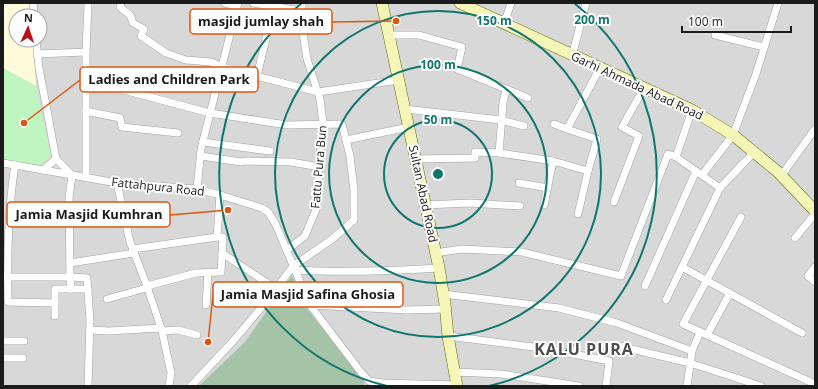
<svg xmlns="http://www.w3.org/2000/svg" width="818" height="389" viewBox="0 0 818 389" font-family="'Open Sans',sans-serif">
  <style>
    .residential { fill: #d9d8d8; fill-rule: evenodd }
    .education { fill: #fdfbd9 }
    .cemetery { fill: #a4c3a7 }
    .park { fill: #bff5c1 }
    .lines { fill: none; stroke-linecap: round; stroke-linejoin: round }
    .street-casing { stroke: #a2a2a2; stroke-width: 8 }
    .secondary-casing { stroke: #63690b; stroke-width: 12 }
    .street { stroke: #fff; stroke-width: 7 }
    .secondary { stroke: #f4f5b6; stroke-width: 11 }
    .ring { fill: none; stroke: #0f766e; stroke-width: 2 }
    .labels { text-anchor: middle; stroke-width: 4; stroke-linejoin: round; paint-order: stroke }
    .street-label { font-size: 12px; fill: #1b1b1b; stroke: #fff }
    .district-label { font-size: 16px; font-weight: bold; letter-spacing: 1px; fill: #4e4e4e; stroke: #fff }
    .centre { fill: #0f766e; stroke: #fff; stroke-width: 2 }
    .ring-label { font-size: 12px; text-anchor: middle; font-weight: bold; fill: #0f766e; stroke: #fff; stroke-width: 4; stroke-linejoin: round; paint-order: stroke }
    .leader { fill: none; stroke: #de560d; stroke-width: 1.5 }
    .callout-dot { fill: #de560d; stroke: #fff; stroke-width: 1.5 }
    .callout { fill: #fff; stroke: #de560d; stroke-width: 1.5 }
    .callout-label { font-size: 13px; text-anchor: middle; font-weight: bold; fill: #1b1b1b }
  </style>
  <rect width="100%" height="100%" fill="#ece8e1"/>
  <path class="residential" d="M3 3H815V386H3ZM16 16H40V40H16Z"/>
  <polygon class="education" points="3,3 30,3 31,16 16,16 16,40 33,40 36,86 3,68"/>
  <polygon class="cemetery" points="292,275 304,305 364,382 364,386 199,386 245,342"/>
  <polygon class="park" points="3,68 36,86 51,156 39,166 3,160"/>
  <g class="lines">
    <g class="street-casing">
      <g id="street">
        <polyline points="33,3 34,16"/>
        <polyline points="121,3 120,7 130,15 133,23 144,29 141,36 166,53 186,60 211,62 222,67 318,92 399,80"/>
        <polyline points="225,3 237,6"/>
        <polyline points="253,3 302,11"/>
        <polyline points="504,24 511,3"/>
        <polyline points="389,35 419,35 462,47 457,69 506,89 503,103 499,153 475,152 475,158 415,159"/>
        <polyline points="715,35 764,47"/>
        <polyline points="36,40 39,68 56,159 72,175 117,183 197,189 220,195 262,208 268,212 275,223 310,305 360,371 369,381 383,383 456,385"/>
        <polyline points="37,54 86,52"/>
        <polyline points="572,56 586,3"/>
        <polyline points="257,76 274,6"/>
        <polyline points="86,80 210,113 287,125 342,124 350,156 354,191 354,220 331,240 293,266 268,300 234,340 191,386"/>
        <polyline points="506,89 528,98"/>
        <polyline points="405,109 501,120"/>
        <polyline points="86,111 120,118 122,127 178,133"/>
        <polyline points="501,120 524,126"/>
        <polyline points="554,124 567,129"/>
        <polyline points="346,140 409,127"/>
        <polyline points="203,142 270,151"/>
        <polyline points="499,153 553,161 588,171 578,214"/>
        <polyline points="201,156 241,162 246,161 291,162 320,167"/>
        <polyline points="676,157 720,188"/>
        <polyline points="3,163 72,175 69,198 70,277 87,278 90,321 88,386"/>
        <path d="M15 165C8 209 7 256 8 302L55 303V289H88"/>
        <polyline points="43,170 56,159"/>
        <polyline points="588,171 597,139 567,129 600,68"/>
        <polyline points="702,175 733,135 756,74 778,3"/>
        <polyline points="781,176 815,129"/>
        <polyline points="86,178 86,52 88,3"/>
        <polyline points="117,183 130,242 147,286 162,331 171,373 169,386"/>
        <polyline points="519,183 548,188"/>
        <polyline points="197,189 201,149 238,3"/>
        <polyline points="614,202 639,136 622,127 644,88"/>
        <polyline points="424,205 470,203 520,206"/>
        <polyline points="544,205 553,161"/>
        <polyline points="69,213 125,217"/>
        <polyline points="741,217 683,324 815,384"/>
        <polyline points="795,238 815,214"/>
        <polyline points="133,249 217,237"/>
        <polyline points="287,250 305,236 317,207 318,181 323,124 320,99 307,59 302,26 302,3"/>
        <polyline points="222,253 276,289"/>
        <polyline points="435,253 462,249 522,252 621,276 668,154 676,157 692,110"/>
        <polyline points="70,263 134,253"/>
        <polyline points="682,267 802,333"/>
        <polyline points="815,267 808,276 815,282"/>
        <path d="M295 270C343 273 390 271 439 268"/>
        <polyline points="3,277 70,277 71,289"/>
        <polyline points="645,286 696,171"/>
        <polyline points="443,294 559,308 617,323 692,351"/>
        <polyline points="107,299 143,289 147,286 196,273 221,272 223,237 217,237 220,195"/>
        <polyline points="666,300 720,188 754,152"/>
        <polyline points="55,303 55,316"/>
        <polyline points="206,305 208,272"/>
        <polyline points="310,305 407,310 446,309"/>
        <polyline points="90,330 109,331 161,328"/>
        <polyline points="162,331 178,330 197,335"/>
        <polyline points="707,335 730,293"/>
        <polyline points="448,336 548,349 609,361 606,386"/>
        <polyline points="3,341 24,341"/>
        <polyline points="619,346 690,363 761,386"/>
        <polyline points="3,358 23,358"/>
        <polyline points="454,372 501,374 579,386"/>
        <polyline points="687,386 692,351 700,332"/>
      </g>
    </g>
    <g class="secondary-casing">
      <g id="secondary">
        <polyline points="382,3 439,268 445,304 448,336 457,386"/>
        <polyline points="460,3 692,110 733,135 778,172 815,211"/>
      </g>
    </g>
    <use href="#street" class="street"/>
    <use href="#secondary" class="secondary"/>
  </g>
  <g class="ring">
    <circle cx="438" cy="174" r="54"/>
    <circle cx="438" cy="174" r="109"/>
    <circle cx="438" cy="174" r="163"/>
    <path d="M387 386A218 218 0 0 1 302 3M574 3A218 218 0 0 1 489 386"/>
  </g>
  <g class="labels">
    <g class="street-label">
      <text transform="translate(637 86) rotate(25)" y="4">Garhi Ahmada Abad Road</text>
      <text transform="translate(319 167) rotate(-85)" y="4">Fattu Pura Bun</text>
      <text transform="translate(158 187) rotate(6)" y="4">Fattahpura Road</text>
      <text transform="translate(423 194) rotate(78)" y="4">Sultan Abad Road</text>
    </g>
    <g class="district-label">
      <text x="584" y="355">KALU PURA</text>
    </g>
  </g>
  <circle cx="438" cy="174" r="6" class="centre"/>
  <g class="ring-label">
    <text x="592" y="24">200 m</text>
    <text x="494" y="25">150 m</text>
    <text x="438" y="69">100 m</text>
    <text x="438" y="124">50 m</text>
  </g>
  <path class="leader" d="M396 21L332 22M24 123L80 80M228 210L170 215M208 342L213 295"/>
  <g class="callout-dot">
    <circle cx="396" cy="21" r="4"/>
    <circle cx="24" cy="123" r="4"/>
    <circle cx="228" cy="210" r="4"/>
    <circle cx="208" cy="342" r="4"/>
  </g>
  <g class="callout">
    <rect x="190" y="9" width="142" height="25" rx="4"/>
    <rect x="80" y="67" width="178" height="25" rx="4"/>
    <rect x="7" y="202" width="163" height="25" rx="4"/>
    <rect x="213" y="282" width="190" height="25" rx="4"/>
  </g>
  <g class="callout-label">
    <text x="261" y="26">masjid jumlay shah</text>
    <text x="169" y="84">Ladies and Children Park</text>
    <text x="89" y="219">Jamia Masjid Kumhran</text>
    <text x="308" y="299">Jamia Masjid Safina Ghosia</text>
  </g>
  <rect width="818" height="389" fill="none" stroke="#1b1b1b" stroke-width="8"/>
  <g transform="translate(28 28) rotate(3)"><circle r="19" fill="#ffffff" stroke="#a4a4a4"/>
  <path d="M0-3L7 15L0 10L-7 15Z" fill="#ba0c13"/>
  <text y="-6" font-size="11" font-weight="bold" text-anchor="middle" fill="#1b1b1b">N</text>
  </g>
  <path d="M682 26v6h109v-6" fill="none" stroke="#1b1b1b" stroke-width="2"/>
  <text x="688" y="26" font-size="12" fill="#1b1b1b" stroke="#ffffff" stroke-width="3" paint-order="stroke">100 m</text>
</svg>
